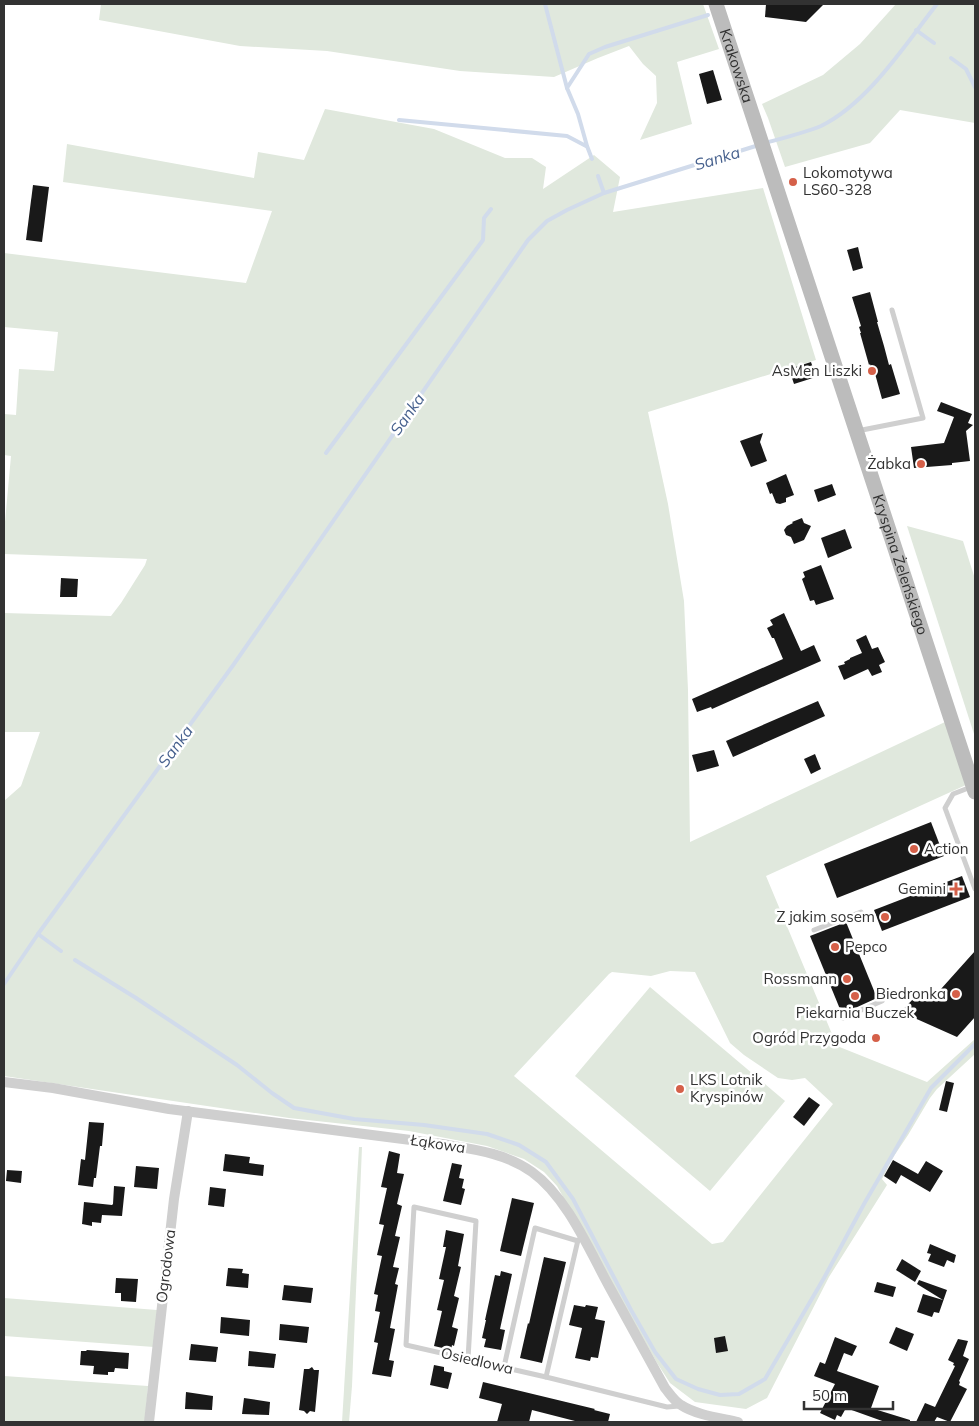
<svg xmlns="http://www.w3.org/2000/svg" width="979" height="1426" viewBox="0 0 979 1426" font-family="Mulish,sans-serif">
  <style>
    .green { fill: #e0e8dd; fill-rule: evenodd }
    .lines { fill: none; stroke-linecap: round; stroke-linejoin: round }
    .stream { stroke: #d1dbeb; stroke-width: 4 }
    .building { fill: #191919 }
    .lane { stroke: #cfcfcf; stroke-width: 5 }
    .street { stroke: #cfcfcf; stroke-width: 10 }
    .secondary { stroke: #bcbcbc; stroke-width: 15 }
    .poi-dot { fill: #d56049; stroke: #fff; stroke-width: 2 }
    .labels { text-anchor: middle; stroke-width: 5; stroke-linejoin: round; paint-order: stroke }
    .street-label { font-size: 15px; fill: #323232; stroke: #fff }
    .poi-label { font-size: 15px; fill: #323232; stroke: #fff; text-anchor: end }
    .water-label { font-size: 16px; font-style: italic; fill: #47618e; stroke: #fff }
  </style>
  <rect width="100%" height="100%" fill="#fff"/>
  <g class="green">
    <polygon points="101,4 703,4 719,49 677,62 692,124 640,140 657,103 656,76 643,64 629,46 598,58 554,77 460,71 327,51 240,46 99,20"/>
    <polygon points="896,4 975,4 975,123 900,110 870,143 785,167 768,118 762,104 823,75 860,44"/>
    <path d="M325 109 434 129 505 158H532L546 167 543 189 594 155 620 177 613 212 763 188 816 360 648 412 668 504 684 601 688 690 690 842 945 722 966 785 766 876 837 1046 927 1082 975 1039V1054L937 1089 930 1098 908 1135 894 1156 882 1179 887 1185 829 1277 767 1398 746 1409 695 1402 670 1383 657 1363 557 1186 544 1172 524 1159 487 1146 409 1131 289 1118 4 1076V801L21 786 40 732H4V613L111 616 121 603 145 565 147 559 4 554V533L11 456 4 455V414L16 415 19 369 54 371 58 332 4 327V253L246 283 272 211 63 182 67 144 254 178 258 152 304 160ZM670 971 695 972 730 1043 744 1055 778 1078 792 1080 805 1078 833 1104 723 1242 712 1244 514 1076 609 974 612 972 651 976Z"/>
    <polygon points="907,526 963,541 975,579 975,734 974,734"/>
    <polygon points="650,987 785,1101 710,1191 575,1076"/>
    <polygon points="359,1147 362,1147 352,1386 349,1422 342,1422"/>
    <polygon points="4,1298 157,1310 154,1347 4,1336"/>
    <polygon points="4,1376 148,1386 145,1422 4,1422"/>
  </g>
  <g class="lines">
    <g class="stream">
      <polyline points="545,4 567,88"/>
      <polyline points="916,30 934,43"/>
      <polyline points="951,58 966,69 975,87"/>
      <polyline points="399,120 567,136 586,146"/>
      <path d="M765 143C783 138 804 133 821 126 868 103 905 45 937 4"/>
      <polyline points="592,159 587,146 578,114 567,88 589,54 605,47 708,15"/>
      <polyline points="598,176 604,193"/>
      <polyline points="326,453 483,240 484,218 491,209"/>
      <polyline points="38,934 61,951"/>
      <polyline points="75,960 136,998 237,1065 272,1093 294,1108 354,1119 424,1125 487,1134 519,1145 546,1162 573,1199 631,1310 655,1352 676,1379 698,1389 720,1395 739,1394 765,1379 824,1278 864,1204 931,1088 975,1044"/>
      <polyline points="4,984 38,934 234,664 528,240 547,221 567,210 604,193 759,145"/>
    </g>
  </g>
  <g class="building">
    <polygon points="766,4 824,4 806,22 765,17"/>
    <polygon points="713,70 722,100 707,104 699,74"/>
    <polygon points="33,185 49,187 42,242 26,240"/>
    <polygon points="858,247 863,268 853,271 847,250"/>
    <polygon points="870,292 878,322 877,322 884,346 889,365 891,364 900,394 882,399 874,370 872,371 870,364 869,365 860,333 861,333 859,327 861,326 852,297"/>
    <polygon points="811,362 816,377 794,384 789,369"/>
    <polygon points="941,402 972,414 968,423 973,425 966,431 970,461 952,463 952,465 914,468 911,447 944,443 954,417 937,411"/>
    <polygon points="763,433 760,442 767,461 751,467 740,441"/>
    <polygon points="786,474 794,495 786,498 786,502 780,504 776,503 772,493 770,494 766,483"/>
    <polygon points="832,484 836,495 818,502 814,490"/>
    <polygon points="802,518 804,523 811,526 804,540 794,544 791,537 786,535 784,530 787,526 793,523 792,522"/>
    <polygon points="845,529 852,548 828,558 821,538"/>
    <polygon points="821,565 834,599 816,605 814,600 810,601 802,579 805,577 803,572"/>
    <polygon points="61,578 78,579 77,597 60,597"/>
    <polygon points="784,613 801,651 814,645 821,661 712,709 711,707 697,712 692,699 783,659 774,638 772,638 767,628 773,625 770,620"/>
    <polygon points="866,635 872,649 878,647 885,662 879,665 882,672 872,676 868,669 844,680 838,666 845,664 844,662 850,659 850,658 862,653 856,640"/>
    <polygon points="818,701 825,716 733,757 726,741"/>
    <polygon points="714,750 719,766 697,772 692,755"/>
    <polygon points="815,754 821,769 811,774 804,759"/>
    <polygon points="931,822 944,856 837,898 824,864"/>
    <polygon points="962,876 970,897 882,931 874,910"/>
    <polygon points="846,922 877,998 842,1014 810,936"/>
    <polygon points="975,951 975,1017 957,1037 901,1012 922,989 932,999"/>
    <polygon points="946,1081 954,1083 947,1112 939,1110"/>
    <polygon points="809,1097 820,1105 804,1126 793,1117"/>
    <polygon points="89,1122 104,1123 102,1146 100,1146 96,1178 94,1178 93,1187 78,1185 81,1159 85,1160"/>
    <polygon points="389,1151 400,1154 397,1173 404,1174 397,1204 402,1206 395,1236 400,1237 393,1267 399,1268 395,1284 398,1285 390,1328 395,1329 389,1360 394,1361 391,1377 372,1374 378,1343 374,1342 380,1312 375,1311 378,1295 374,1294 382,1256 377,1255 384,1225 379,1224 387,1188 381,1187"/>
    <polygon points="225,1154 250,1157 249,1163 264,1165 263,1176 223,1171"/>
    <polygon points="893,1160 918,1174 926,1161 943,1171 930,1192 901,1175 896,1184 884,1176"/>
    <polygon points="452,1163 462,1165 459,1178 464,1179 462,1188 465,1189 461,1205 443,1201"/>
    <polygon points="136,1166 159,1168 157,1189 134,1187"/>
    <polygon points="7,1170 22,1171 21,1183 6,1181"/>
    <polygon points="114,1186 125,1187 122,1216 102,1215 101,1223 92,1222 92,1226 82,1224 84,1202 112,1205 113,1204"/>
    <polygon points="210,1187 226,1189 224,1207 208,1205"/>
    <polygon points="512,1198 534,1203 521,1256 500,1251"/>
    <polygon points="446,1230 464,1234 458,1266 461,1267 454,1296 459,1298 452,1327 458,1329 454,1346 452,1345 451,1350 434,1346 442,1311 437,1310 444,1280 439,1279 446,1247 443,1247"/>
    <polygon points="930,1244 956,1255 954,1263 947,1260 944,1267 928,1261 931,1254 927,1253"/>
    <polygon points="544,1257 566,1262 542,1363 520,1358 528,1323 529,1324"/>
    <polygon points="902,1259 921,1271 915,1282 896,1270"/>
    <polygon points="228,1268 243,1269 242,1273 249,1274 248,1288 226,1286"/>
    <polygon points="501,1271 512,1274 500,1329 505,1330 501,1350 484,1347 486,1339 482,1338 486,1320 485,1320 495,1275 500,1276"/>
    <polygon points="116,1278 138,1279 136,1302 121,1301 121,1293 115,1293"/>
    <polygon points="919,1280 947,1290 939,1313 934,1312 932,1317 917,1312 923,1294 943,1300 917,1284"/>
    <polygon points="877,1282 896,1287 893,1297 874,1292"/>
    <polygon points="284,1285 313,1288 311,1303 282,1300"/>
    <polygon points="574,1305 585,1307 586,1305 598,1307 595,1319 605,1321 598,1358 591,1357 590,1361 575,1358 582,1328 569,1325"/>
    <polygon points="221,1317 250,1320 249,1336 220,1333"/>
    <polygon points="280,1324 309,1327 307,1343 279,1340"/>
    <polygon points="896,1327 914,1334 907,1351 889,1343"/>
    <polygon points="725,1336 728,1351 716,1353 714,1338"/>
    <polygon points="835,1337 857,1346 852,1356 844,1353 837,1371 879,1386 871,1408 910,1420 910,1422 885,1422 846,1408 841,1417 837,1415 835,1420 820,1413 835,1384 814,1376 820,1362 825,1364"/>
    <polygon points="958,1339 968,1341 963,1356 969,1359 959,1381 960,1382 959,1385 967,1389 950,1422 937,1417 934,1422 916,1422 925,1403 935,1407 955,1366 953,1365 954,1363 948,1360"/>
    <polygon points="191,1344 218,1347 216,1362 189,1360"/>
    <polygon points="87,1350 129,1353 128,1369 115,1368 114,1372 108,1372 108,1375 93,1374 94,1366 80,1365 81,1351 86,1351"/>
    <polygon points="249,1351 276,1354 274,1368 248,1366"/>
    <polygon points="434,1365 444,1367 444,1371 452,1373 448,1389 430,1385"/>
    <polygon points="312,1367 314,1370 319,1370 315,1412 310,1411 307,1414 304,1411 299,1410 304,1369 309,1369"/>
    <polygon points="483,1382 595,1409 594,1410 610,1414 608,1422 575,1422 575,1421 532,1410 529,1422 497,1422 502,1404 479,1398"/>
    <polygon points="186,1392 213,1396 212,1410 185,1409"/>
    <polygon points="244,1398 270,1402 269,1415 242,1414"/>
  </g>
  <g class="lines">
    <g class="lane">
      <polyline points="857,431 923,418 892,310"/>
      <polyline points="971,787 953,794 945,808 975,889"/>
      <polyline points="814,930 861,912"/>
      <polyline points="843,1018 882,1001"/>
      <polyline points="468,1359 476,1221 414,1207 406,1345 546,1377 667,1407 679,1406"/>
      <polyline points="504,1367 535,1228 578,1241"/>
      <polyline points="546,1377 578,1240"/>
    </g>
    <g class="street">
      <path d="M4 1082 53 1088 169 1109 442 1144C472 1149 506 1153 532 1172 567 1197 589 1250 610 1288 628 1321 646 1354 665 1388 670 1394 674 1401 681 1405 696 1415 721 1418 738 1422"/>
      <polyline points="149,1422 174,1199 188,1111"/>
    </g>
    <path class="secondary" id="s1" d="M716 4 975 792"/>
  </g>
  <g class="poi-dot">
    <circle cx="793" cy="182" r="5"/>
    <circle cx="872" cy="371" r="5"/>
    <circle cx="921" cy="464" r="5"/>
    <circle cx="914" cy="849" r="5"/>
    <path d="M953.5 881.5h5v5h5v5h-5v5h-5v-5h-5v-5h5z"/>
    <circle cx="885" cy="917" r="5"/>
    <circle cx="835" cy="947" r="5"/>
    <circle cx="847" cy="979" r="5"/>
    <circle cx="956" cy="994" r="5"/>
    <circle cx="855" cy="996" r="5"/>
    <circle cx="876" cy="1038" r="5"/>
    <circle cx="680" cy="1089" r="5"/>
  </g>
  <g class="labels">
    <g class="street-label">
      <text dy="5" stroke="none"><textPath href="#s1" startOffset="65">Krakowska</textPath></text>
      <text dy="5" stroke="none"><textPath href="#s1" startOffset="590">Kryspina Żeleńskiego</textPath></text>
      <text transform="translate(438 1144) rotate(9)" y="5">Łąkowa</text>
      <text transform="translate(166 1266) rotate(-83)" y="5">Ogrodowa</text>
      <text transform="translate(477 1361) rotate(13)" y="5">Osiedlowa</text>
    </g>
    <g class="poi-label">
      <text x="803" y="178" text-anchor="start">Lokomotywa<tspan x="803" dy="17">LS60-328</tspan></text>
      <text x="862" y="376">AsMen Liszki</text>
      <text x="911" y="469">Żabka</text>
      <text x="924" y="854" text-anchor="start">Action</text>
      <text x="946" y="894">Gemini</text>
      <text x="875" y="922">Z jakim sosem</text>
      <text x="845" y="952" text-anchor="start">Pepco</text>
      <text x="837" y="984">Rossmann</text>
      <text x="946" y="999">Biedronka</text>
      <text x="855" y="1018" text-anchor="middle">Piekarnia Buczek</text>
      <text x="866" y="1043">Ogród Przygoda</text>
      <text x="690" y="1085" text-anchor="start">LKS Lotnik<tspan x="690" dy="17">Kryspinów</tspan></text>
    </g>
    <g class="water-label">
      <text transform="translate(717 158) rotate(-17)" y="6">Sanka</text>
      <text transform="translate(407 414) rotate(-55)" y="6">Sanka</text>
      <text transform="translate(175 746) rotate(-54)" y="6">Sanka</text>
    </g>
  </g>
  <rect width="979" height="1426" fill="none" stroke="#323232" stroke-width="10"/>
  <path d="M804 1401v8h89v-8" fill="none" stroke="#323232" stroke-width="2.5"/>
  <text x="812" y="1401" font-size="15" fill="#323232" stroke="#ffffff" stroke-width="4" paint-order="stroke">50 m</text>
</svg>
